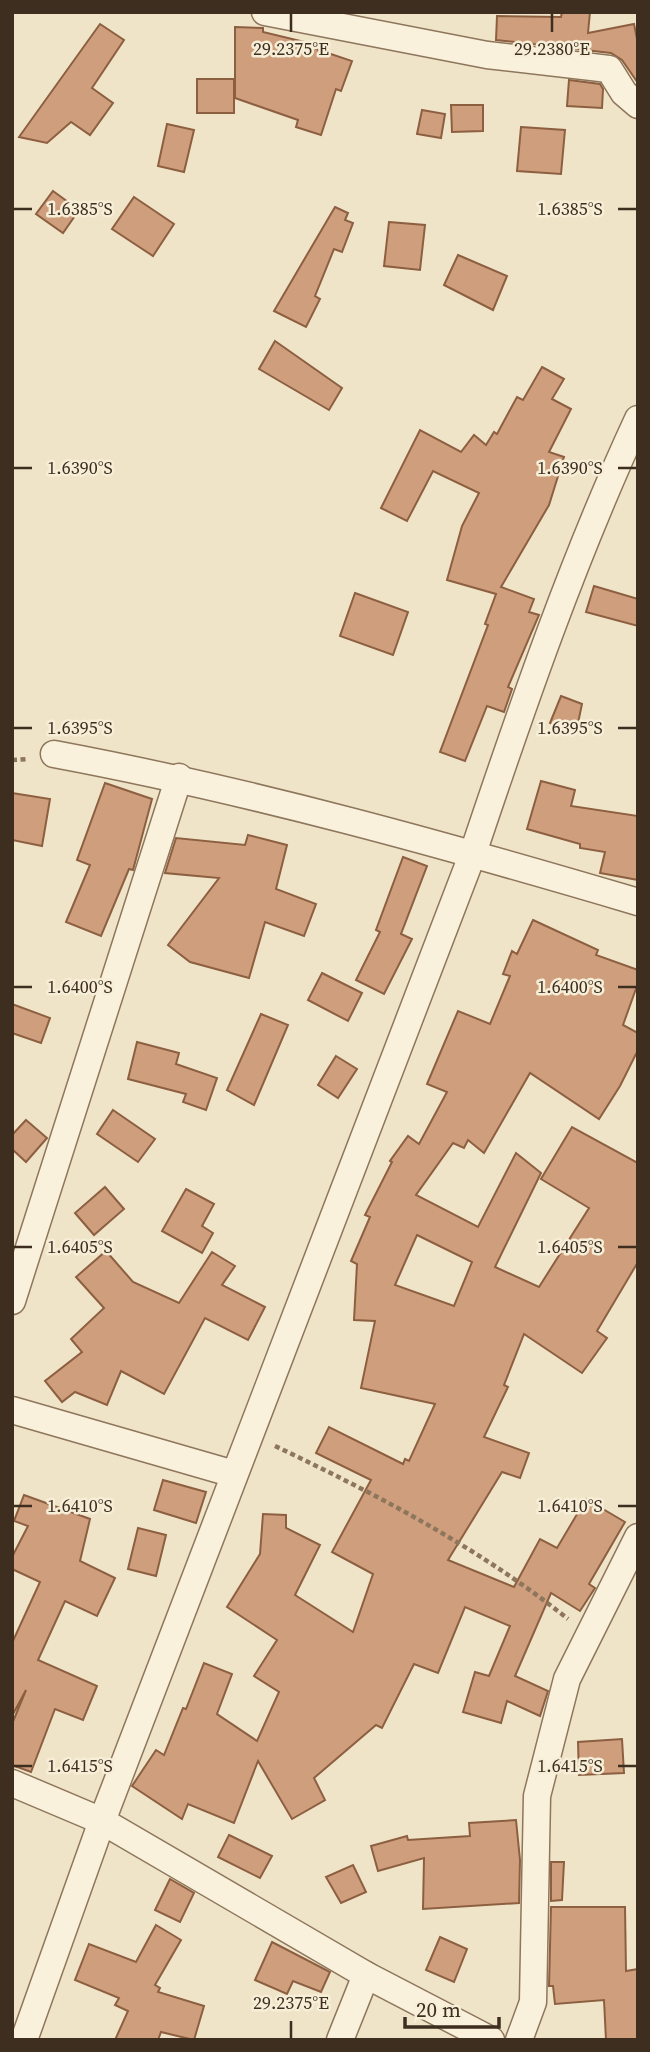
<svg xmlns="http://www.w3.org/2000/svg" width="650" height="2052" viewBox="0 0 650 2052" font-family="'Source Serif 4',serif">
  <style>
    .building { fill: #cf9f7d; stroke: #8d5f41; stroke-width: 2; fill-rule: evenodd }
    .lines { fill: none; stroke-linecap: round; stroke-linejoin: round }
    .minor-casing { stroke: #8d765c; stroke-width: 29 }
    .path { stroke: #8d765c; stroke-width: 4.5; stroke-dasharray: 5 3.5; stroke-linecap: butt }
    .minor { stroke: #faf1dc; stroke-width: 26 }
    .ticks { fill: none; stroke: #3d2e20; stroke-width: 2.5 }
    .ticks-label { font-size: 18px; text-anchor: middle; fill: #3d2e20; stroke: #f7eed8; stroke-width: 5; stroke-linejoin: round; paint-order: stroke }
  </style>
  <rect width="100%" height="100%" fill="#f0e4c8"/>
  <g class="building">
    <polygon points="562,12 590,12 588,33 634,24 638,44 638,83 622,60 611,53 496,40 497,16 561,17"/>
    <polygon points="100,24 124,40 92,88 113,103 90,135 71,122 47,143 19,137"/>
    <polygon points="235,27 263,28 263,32 317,45 316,49 352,61 341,91 336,89 321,135 296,127 298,120 235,98"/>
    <rect x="197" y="79" width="37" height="34"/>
    <polygon points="569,80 600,84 603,89 602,108 567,106"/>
    <polygon points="451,105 483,105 483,131 452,132"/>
    <polygon points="422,110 445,114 441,138 417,134"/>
    <polygon points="167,124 194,130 184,172 158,166"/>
    <polygon points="521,127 565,130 561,174 517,171"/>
    <polygon points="53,191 79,210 63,233 36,214"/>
    <polygon points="134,197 174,224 153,256 112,229"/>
    <polygon points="335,207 348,213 345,220 353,223 342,252 334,249 315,296 320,299 306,327 274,311"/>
    <polygon points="389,222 425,225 420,270 384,266"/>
    <polygon points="458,255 507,276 493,310 444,285"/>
    <polygon points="275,341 342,388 329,410 259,369"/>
    <polygon points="542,367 564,379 552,399 571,409 549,452 564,457 549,505 501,587 534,599 529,612 539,615 508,687 512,689 504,712 487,706 465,761 440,752 488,625 485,624 496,594 447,580 462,526 479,493 433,471 407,521 381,508 420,430 461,452 474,435 486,445 494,432 497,434 517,397 523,400"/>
    <polygon points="594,586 638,599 638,626 586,612"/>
    <polygon points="355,593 408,612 393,655 340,636"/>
    <polygon points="561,696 582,704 576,733 550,723"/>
    <polygon points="541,781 575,790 571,806 638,816 638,880 600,873 605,852 580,848 580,844 527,829"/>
    <polygon points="105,783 152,799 133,870 129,869 101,936 66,922 90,865 77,860"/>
    <polygon points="12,793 50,799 42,846 12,840"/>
    <polygon points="248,835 287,845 276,889 316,904 304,936 265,922 249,978 190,962 168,945 219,878 165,873 176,838 245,845"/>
    <polygon points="403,857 427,866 401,934 412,939 384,994 356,980 380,932 376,930"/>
    <path d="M533 920 598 950 596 955 638 970V983L623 1025 638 1033V1050L620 1086 599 1119 530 1073 484 1153 468 1140 464 1148 453 1143 416 1195 478 1227 516 1153 541 1173 495 1267 539 1287 589 1208 541 1179 572 1127 638 1163V1262L597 1331 607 1338 582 1373 524 1334 504 1385 508 1387 484 1437 529 1453 520 1478 502 1472 448 1560 514 1587 540 1539 557 1548 586 1499 625 1522 589 1584 595 1588 580 1611 551 1593 515 1676 548 1691 540 1716 507 1701 501 1723 463 1712 475 1672 489 1676 510 1626 465 1607 438 1673 414 1664 382 1728 376 1725 314 1778 325 1800 292 1819 258 1761 234 1823 188 1804 182 1819 132 1786 156 1750 164 1755 183 1708 186 1709 204 1663 232 1674 217 1714 257 1741 279 1692 254 1676 277 1640 227 1607 260 1554 263 1514 286 1515V1528L320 1545 295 1595 353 1632 373 1574 332 1552 371 1480 316 1453 329 1427 403 1464 405 1459 409 1461 435 1404 361 1388 375 1321 354 1320 357 1264 351 1261 370 1217 365 1215 392 1162 390 1161 408 1136 419 1144 447 1092 427 1084 458 1011 490 1024 510 976 503 974 512 951 517 954ZM417 1235 472 1262 454 1306 395 1285Z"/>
    <polygon points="322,973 362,993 348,1021 308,1000"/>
    <polygon points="12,1004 50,1018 41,1043 12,1033"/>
    <polygon points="261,1014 288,1025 254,1105 227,1090"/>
    <polygon points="137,1042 179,1053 176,1064 217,1078 206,1110 183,1102 186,1094 128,1079"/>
    <polygon points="336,1056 357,1069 338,1098 318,1085"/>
    <polygon points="113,1110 155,1139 138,1162 97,1134"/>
    <polygon points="26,1120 47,1138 26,1162 12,1149 12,1135"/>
    <polygon points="105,1187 124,1209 94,1235 75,1213"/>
    <polygon points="186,1189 214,1204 202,1226 213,1233 202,1253 162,1231"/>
    <polygon points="106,1251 133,1282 179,1303 212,1252 235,1266 222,1285 265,1307 248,1340 205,1318 164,1394 121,1371 107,1405 75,1392 62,1402 45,1381 82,1352 71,1339 104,1308 76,1277"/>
    <polygon points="163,1480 206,1492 196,1523 154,1510"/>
    <polygon points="24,1495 90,1519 80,1561 115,1578 97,1616 65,1601 38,1660 97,1686 83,1720 55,1709 31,1772 12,1765 12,1724 26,1690 12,1716 12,1643 40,1582 12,1569 12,1557 28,1526 14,1521"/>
    <polygon points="138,1528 166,1535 156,1576 128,1569"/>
    <polygon points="622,1739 624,1773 579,1775 578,1742"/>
    <polygon points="516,1820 520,1860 519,1903 423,1909 424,1858 378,1871 371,1846 407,1836 408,1840 470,1836 469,1823"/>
    <polygon points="229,1835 272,1856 260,1878 218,1857"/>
    <polygon points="551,1862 564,1862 562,1900 551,1901"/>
    <polygon points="353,1865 366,1892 341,1903 326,1877"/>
    <polygon points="170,1879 194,1893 180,1922 155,1910"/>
    <polygon points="551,1907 625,1907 626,1971 638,1969 638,2040 606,2040 604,2000 555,2004 553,1986 549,1986"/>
    <polygon points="156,1925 181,1940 155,1985 160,1988 158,1992 204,2006 194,2040 161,2032 158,2040 115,2040 128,2011 115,2005 119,1998 75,1980 89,1944 136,1962"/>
    <polygon points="440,1937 467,1949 454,1982 426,1970"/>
    <polygon points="272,1942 330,1972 321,1992 293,1981 287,1994 255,1980"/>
  </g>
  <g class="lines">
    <g class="minor-casing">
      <g id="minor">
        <polyline points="265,12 487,55 609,69 624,93 638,105"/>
        <path d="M54 754C252 791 445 845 638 902"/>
        <polyline points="12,1301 179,777"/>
        <polyline points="12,1410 234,1474"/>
        <polyline points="12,1783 102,1821 366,1975 491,2040"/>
        <path d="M24 2040 102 1821 473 853C522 707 573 559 638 419"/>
        <polyline points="340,2040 366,1975"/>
        <polyline points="519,2040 533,2002 537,1796 567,1679 638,1537"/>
      </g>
    </g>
    <g class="path">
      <polyline points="12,760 28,759"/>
      <path d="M275 1446C378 1495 479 1548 568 1619"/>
    </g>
    <use href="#minor" class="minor"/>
  </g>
  <path class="ticks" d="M291 14V32M552 14V32M14 209H32M618 209H636M14 468H32M618 468H636M14 728H32M618 728H636M14 987H32M618 987H636M14 1247H32M618 1247H636M14 1506H32M618 1506H636M14 1766H32M618 1766H636M291 2021V2038"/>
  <g class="ticks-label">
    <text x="291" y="55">29.2375°E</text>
    <text x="552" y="55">29.2380°E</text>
    <text x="80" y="215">1.6385°S</text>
    <text x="570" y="215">1.6385°S</text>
    <text x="80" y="474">1.6390°S</text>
    <text x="570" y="474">1.6390°S</text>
    <text x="80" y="734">1.6395°S</text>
    <text x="570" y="734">1.6395°S</text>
    <text x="80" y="993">1.6400°S</text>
    <text x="570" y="993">1.6400°S</text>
    <text x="80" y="1253">1.6405°S</text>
    <text x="570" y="1253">1.6405°S</text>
    <text x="80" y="1512">1.6410°S</text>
    <text x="570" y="1512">1.6410°S</text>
    <text x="80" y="1772">1.6415°S</text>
    <text x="570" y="1772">1.6415°S</text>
    <text x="291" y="2009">29.2375°E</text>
  </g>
  <rect width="650" height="2052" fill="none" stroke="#3d2e20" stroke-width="28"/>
  <path d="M405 2017v10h94v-10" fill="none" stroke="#3d2e20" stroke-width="3.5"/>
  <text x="416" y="2017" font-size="21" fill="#3d2e20" stroke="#f7eed8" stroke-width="5" paint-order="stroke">20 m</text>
</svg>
